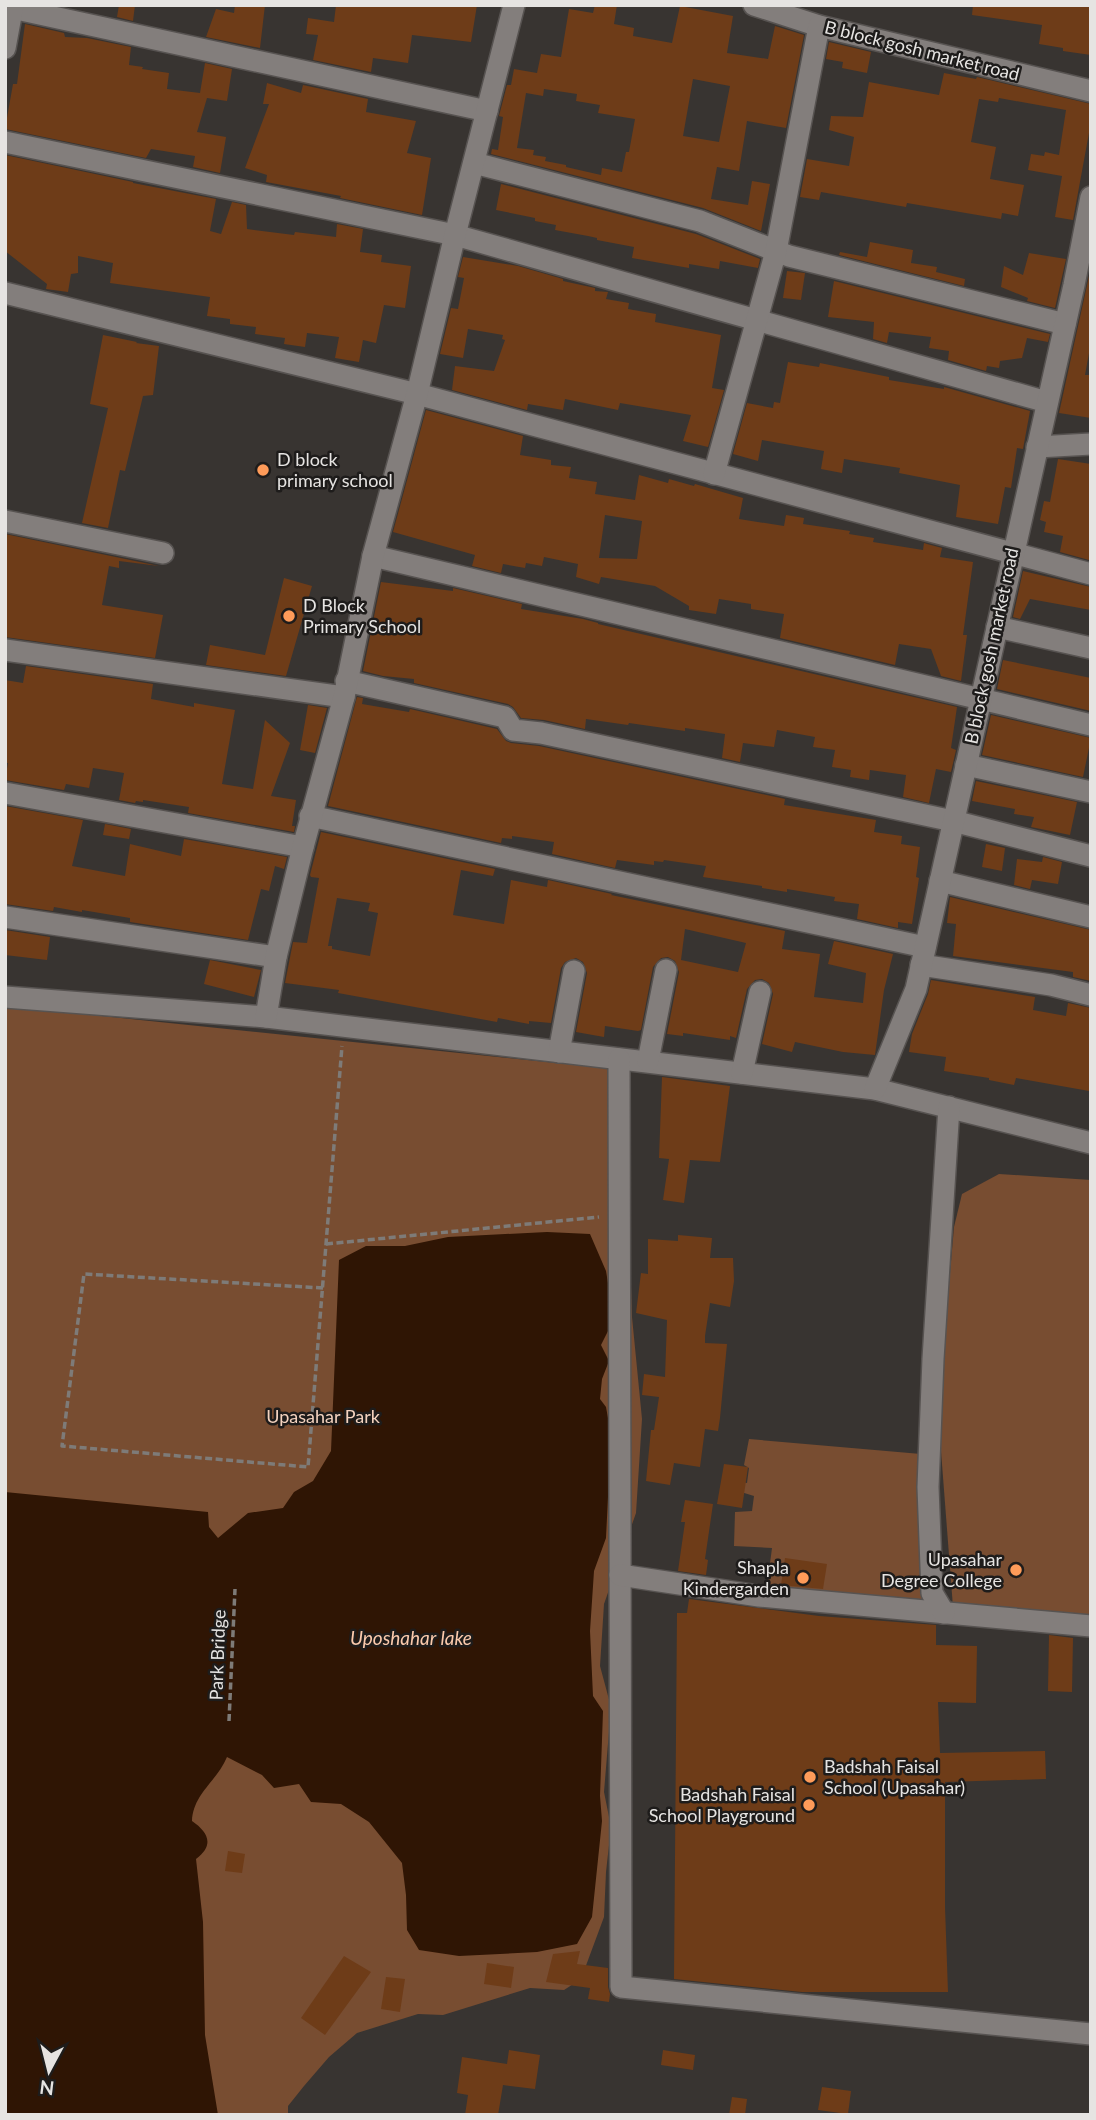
<svg xmlns="http://www.w3.org/2000/svg" width="1096" height="2120" viewBox="0 0 1096 2120" font-family="Lato,sans-serif">
  <style>
    .green { fill: #784d31 }
    .water { fill: #2f1504 }
    .building { fill: #6e3c18; fill-rule: evenodd }
    .lines { fill: none; stroke-linecap: round; stroke-linejoin: round }
    .minor-casing { stroke: #575351; stroke-width: 24 }
    .path { stroke: #7e7b78; stroke-width: 3.5; stroke-dasharray: 7 3.5; stroke-linecap: butt }
    .minor { stroke: #837e7c; stroke-width: 21 }
    .poi-dot { fill: #fe9b59; stroke: #1e1c1b; stroke-width: 2.5 }
    .labels { text-anchor: middle; stroke-width: 5; stroke-linejoin: round; paint-order: stroke }
    .street-label { font-size: 18px; fill: #e6e4e2; stroke: #1e1c1b }
    .poi-label { font-size: 18px; fill: #e6e4e2; stroke: #1e1c1b; text-anchor: start }
    .park-label { font-size: 18px; fill: #f4d3bf; stroke: #1e1c1b }
    .water-label { font-size: 19px; font-style: italic; fill: #fbcaac; stroke: #1e1c1b }
  </style>
  <rect width="100%" height="100%" fill="#383431"/>
  <g class="green">
    <polygon points="5,1006 624,1070 632,1317 642,1419 636,1513 604,1604 600,1666 611,1707 604,1792 611,1827 606,1872 604,1917 581,1979 564,1990 530,1988 443,2015 418,2014 357,2033 329,2057 304,2086 288,2106 288,2115 5,2115"/>
    <polygon points="999,1174 1091,1180 1091,1617 953,1607 938,1412 954,1227 962,1194"/>
    <polygon points="749,1439 921,1454 926,1602 766,1594 772,1548 734,1546 735,1512 752,1511 754,1496 741,1492 741,1482 747,1483 749,1468 744,1465"/>
  </g>
  <path class="water" d="M547 1232 590 1234 606 1271 614 1319 601 1345 609 1361 602 1379 600 1399 606 1407 611 1435 606 1538 594 1571 590 1631 593 1696 603 1711 600 1796 602 1821 592 1917 577 1944 537 1952 459 1956 419 1950 407 1930 406 1895 402 1863 369 1822 341 1804 311 1802 299 1784 274 1788 262 1775 227 1757C217 1781 193 1794 192 1821 208 1832 215 1845 196 1859L203 1922 205 2035 218 2115H5V1492L208 1512 209 1527 218 1538 248 1513 283 1508 294 1492 313 1481 331 1451 339 1260 366 1246H405L448 1237Z"/>
  <g class="building">
    <polygon points="119,5 135,5 133,21 117,17"/>
    <polygon points="235,5 265,5 260,48 206,37 216,9 234,13"/>
    <polygon points="336,5 477,5 471,42 412,35 408,63 373,58 371,72 313,60 318,35 306,34 308,18 334,22"/>
    <path d="M595 5H617L614 24 634 28 633 36 672 43 680 6 733 16 727 53 768 59 775 26 804 35 786 128 747 121 739 171 717 167 711 199 748 205 752 181 770 184 761 231 703 208 491 154 492 149 498 150 503 117 499 116 500 112 507 85H511L514 69 537 73 541 54 561 57 569 9 593 13ZM693 79 730 86 719 142 683 136ZM544 89 577 94 576 101 600 105 598 113 635 119 629 152H626L622 172 602 168 601 175 566 167V165L545 161 546 157 533 155 534 150 517 148 526 93 543 96Z"/>
    <polygon points="973,5 1091,5 1091,55 1063,51 1063,48 1039,44 1042,25 972,15"/>
    <polygon points="25,24 64,33 65,37 87,38 131,47 129,65 143,67 142,69 169,73 167,89 200,93 205,63 232,69 227,101 207,98 197,132 226,137 220,173 193,167 195,156 151,149 146,158 5,129 13,84 17,84"/>
    <polygon points="829,42 871,52 867,73 842,68 843,62 826,59"/>
    <polygon points="944,73 976,79 977,77 1091,104 1091,122 1073,220 1055,217 1062,176 1028,170 1031,154 1044,156 1045,152 1059,155 1066,110 999,98 998,102 979,99 971,142 996,147 990,179 1024,185 1018,216 1002,213 1001,219 907,203 906,207 821,192 819,200 800,197 807,159 849,166 854,137 829,130 831,116 863,117 869,82 939,95"/>
    <polygon points="267,83 301,93 303,85 368,99 366,112 416,121 407,153 431,158 422,215 340,198 341,196 266,182 267,175 245,168 269,104 263,104"/>
    <polygon points="5,155 133,182 133,183 216,199 210,231 221,234 232,202 246,205 247,229 294,235 295,232 336,237 337,224 363,229 360,252 382,255 381,262 411,266 405,308 384,305 376,343 363,340 359,362 335,358 339,337 307,333 305,347 284,344 285,338 255,334 256,327 230,324 230,319 207,316 210,297 110,283 113,263 78,256 78,273 71,274 68,292 46,289 47,284 5,251"/>
    <polygon points="501,184 696,234 760,259 758,268 720,261 719,269 689,264 689,268 632,258 634,247 597,240 597,238 588,236 555,230 556,225 535,221 535,218 496,210"/>
    <polygon points="870,242 913,250 911,263 937,267 936,272 965,279 964,286 839,255 840,252 867,257"/>
    <polygon points="1029,253 1066,259 1055,308 1027,301 1028,298 1001,287 1004,266 1023,275"/>
    <polygon points="463,257 518,266 563,279 563,281 595,288 595,291 608,292 606,299 629,303 628,309 656,314 655,322 721,335 712,388 724,390 708,447 683,441 691,415 620,403 618,410 565,399 563,410 528,404 527,410 452,390 455,366 494,371 505,340 502,339 503,335 468,329 463,358 440,354 451,308 458,309 464,278 458,277"/>
    <polygon points="1091,267 1091,342 1085,375 1091,375 1091,418 1059,413"/>
    <polygon points="787,271 805,273 801,300 783,298"/>
    <polygon points="834,281 1050,334 1048,342 1027,338 1022,358 1000,361 999,368 987,366 986,371 948,360 949,351 929,348 931,337 889,332 887,343 873,339 874,322 828,317"/>
    <polygon points="103,335 137,342 136,343 159,346 153,395 143,396 125,471 120,470 108,528 82,523 108,408 90,404"/>
    <polygon points="788,362 819,367 820,363 889,377 889,380 944,389 944,387 1030,411 1023,449 1017,448 1011,488 1005,487 998,524 956,517 960,485 899,473 900,468 844,459 842,473 821,469 824,451 762,440 758,461 733,454 747,403 773,408 774,402 780,403"/>
    <path d="M426 410 523 436 520 455 551 460V465L571 467 569 478 597 482 595 494 635 500 639 475 668 483 669 479 694 486 695 484 743 498 739 519 784 526 786 515 804 518 803 524 850 531 849 534 874 538 873 542 923 550 924 543 927 544 942 548 940 557 973 562 963 635H967L961 681 941 676 931 649 899 644 895 665 780 638 784 614 751 609V604L719 599 716 614 689 610V606L655 586 601 577 599 584 576 577 578 564 544 557 542 566 526 563 525 568 503 564 501 573 472 566 475 555 393 532ZM605 515 642 521 637 559 599 558Z"/>
    <polygon points="1058,459 1091,464 1091,552 1089,560 1060,552 1063,536 1044,532 1046,522 1040,520 1044,501 1050,502"/>
    <polygon points="5,534 159,566 119,561 119,568 109,566 102,605 163,615 155,658 5,637"/>
    <polygon points="1023,571 1091,587 1091,610 1030,599 1020,619 1013,617"/>
    <polygon points="284,578 312,586 286,676 206,665 210,645 265,655"/>
    <polygon points="381,582 453,591 453,588 522,604 521,609 583,619 598,623 598,624 957,707 951,748 956,750 951,772 936,769 929,803 903,797 906,775 870,770 869,780 850,777 851,770 832,767 835,750 813,747 815,737 777,730 774,747 743,743 740,762 722,758 725,734 685,728 685,731 629,723 628,725 586,719 585,729 544,720 521,718 513,707 508,704 414,683 414,679 383,676 363,671"/>
    <polygon points="1003,660 1091,678 1091,711 997,689"/>
    <polygon points="26,666 153,684 151,699 194,707 194,703 235,710 222,784 253,789 265,720 290,743 271,796 296,800 292,826 295,826 294,832 188,813 189,807 143,800 143,802 136,801 135,803 119,800 124,773 93,768 89,788 66,784 64,790 5,780 8,763 5,763 5,680 23,683"/>
    <polygon points="357,697 363,698 362,704 409,712 410,709 497,729 506,741 511,743 539,746 785,799 784,805 876,820 874,832 902,836 901,844 920,847 916,877 919,878 912,924 898,922 898,928 857,919 859,904 834,901 835,897 787,889 787,892 762,888 762,886 703,877 706,866 664,860 663,862 654,861 654,865 617,860 615,868 552,854 554,842 512,836 512,839 502,838 501,843 328,806"/>
    <polygon points="308,705 327,708 315,753 300,750"/>
    <polygon points="991,715 1091,738 1083,777 982,755"/>
    <polygon points="976,781 1077,802 1070,835 1031,827 1034,817 1014,814 1015,809 972,801"/>
    <polygon points="5,806 83,820 72,866 125,876 130,844 181,856 184,839 287,857 284,869 275,866 269,891 261,889 248,940 130,922 130,918 82,910 82,912 54,907 53,911 5,904"/>
    <polygon points="105,824 131,829 129,839 103,835"/>
    <path d="M321 832 495 869 493 876 461 870 453 915 504 924 511 880 547 887 548 880 612 894 611 895 785 931 782 949 820 954 814 997 863 1003 866 973 828 964 834 941 893 954 884 990 875 1055 843 1052 795 1042 792 1052 762 1044 773 994 769 983 762 979 755 980 747 989 736 1038 730 1036V1040L683 1033V1036L667 1034 679 972 675 961 668 957 661 958 653 967 641 1030 638 1031 605 1026 604 1037 576 1032 587 973 583 962 576 958 565 962 561 968 551 1023 529 1021V1024L498 1018 497 1022 338 993 339 990 285 983 293 942 307 943 319 878 311 877 310 875ZM337 898 370 903 368 911 378 913 370 956 332 949V946H328ZM685 929 746 943 738 972 681 960Z"/>
    <polygon points="986,844 1005,848 1002,871 982,867"/>
    <polygon points="1043,857 1062,862 1058,884 1032,880 1030,889 1014,885 1017,859 1042,862"/>
    <polygon points="950,897 1091,930 1091,981 1073,977 1073,972 953,956 956,924 947,923"/>
    <polygon points="5,930 50,937 47,960 5,955"/>
    <polygon points="210,960 261,970 254,997 204,984"/>
    <polygon points="931,980 1035,997 1033,1010 1066,1016 1068,1003 1091,1008 1091,1081 1089,1091 1016,1078 1014,1085 989,1080 989,1078 944,1071 946,1057 909,1052 912,1034 928,994"/>
    <polygon points="662,1077 730,1086 720,1162 690,1160 684,1203 663,1200 669,1159 659,1158"/>
    <polygon points="678,1235 712,1238 710,1258 733,1258 734,1281 730,1307 710,1303 705,1336 705,1343 727,1344 720,1418 718,1431 705,1429 700,1467 674,1463 670,1485 646,1481 651,1430 654,1430 659,1397 642,1395 644,1374 665,1377 667,1320 636,1313 641,1273 648,1274 648,1239 678,1241"/>
    <polygon points="724,1464 748,1467 742,1508 717,1504"/>
    <polygon points="685,1500 713,1504 705,1559 708,1560 706,1575 678,1571 685,1522 681,1522"/>
    <polygon points="785,1558 827,1564 823,1589 781,1585"/>
    <polygon points="689,1599 819,1616 936,1625 936,1645 977,1646 976,1703 938,1702 940,1753 1045,1751 1046,1779 945,1782 945,1907 948,1992 802,1992 674,1979 677,1613 687,1613"/>
    <polygon points="1049,1635 1073,1638 1072,1692 1048,1691"/>
    <polygon points="228,1851 245,1854 242,1873 225,1871"/>
    <polygon points="580,1951 577,1964 608,1968 608,1987 610,1994 609,2002 588,1999 590,1988 546,1982 553,1954"/>
    <polygon points="344,1956 371,1972 325,2035 301,2018"/>
    <polygon points="487,1963 514,1967 511,1988 484,1984"/>
    <polygon points="386,1977 405,1979 400,2012 381,2009"/>
    <polygon points="509,2050 540,2055 535,2089 503,2085 498,2115 465,2115 468,2095 457,2093 462,2057 507,2064"/>
    <polygon points="663,2050 695,2055 693,2070 661,2065"/>
    <polygon points="822,2087 851,2091 848,2114 818,2110"/>
    <polygon points="732,2097 747,2099 745,2115 729,2115"/>
  </g>
  <g class="lines">
    <g class="minor-casing">
      <g id="minor">
        <polyline points="754,5 819,26 1091,91"/>
        <polyline points="12,8 487,111"/>
        <polyline points="5,48 13,5"/>
        <polyline points="5,142 455,235 1047,402"/>
        <polyline points="474,163 700,221 789,256 1065,324"/>
        <polyline points="5,293 417,394 1091,574"/>
        <polyline points="1037,447 1091,444"/>
        <polyline points="714,474 776,251 819,26"/>
        <polyline points="5,521 163,553"/>
        <polyline points="373,556 1091,725"/>
        <polyline points="997,627 1091,648"/>
        <polyline points="5,650 344,697"/>
        <polyline points="346,681 505,717 513,730 541,733 953,821 1091,856"/>
        <polyline points="966,765 1091,792"/>
        <polyline points="5,793 303,847"/>
        <polyline points="310,816 925,947"/>
        <polyline points="940,881 1091,917"/>
        <polyline points="5,917 276,957"/>
        <polyline points="921,965 1051,985 1091,995"/>
        <polyline points="5,997 266,1017 875,1089 1091,1143"/>
        <polyline points="266,1017 276,957 303,847 344,697 373,556 417,394 455,235 514,5"/>
        <polyline points="559,1052 574,971"/>
        <polyline points="619,1059 621,1987 1091,2034"/>
        <polyline points="648,1061 666,970"/>
        <polyline points="742,1073 760,992"/>
        <polyline points="875,1089 916,989 1074,285 1091,197"/>
        <polyline points="620,1575 759,1596 1091,1626"/>
        <polyline points="944,1613 932,1593 928,1487 933,1359 949,1107"/>
      </g>
    </g>
    <g class="path">
      <polyline points="326,1244 599,1217"/>
      <polyline points="323,1288 84,1274 62,1446 308,1467 342,1046"/>
      <polyline points="229,1721 235,1589"/>
    </g>
    <use href="#minor" class="minor"/>
  </g>
  <g class="poi-dot">
    <circle cx="263" cy="470" r="7"/>
    <circle cx="289" cy="616" r="7"/>
    <circle cx="1016" cy="1570" r="7"/>
    <circle cx="803" cy="1578" r="7"/>
    <circle cx="810" cy="1777" r="7"/>
    <circle cx="809" cy="1805" r="7"/>
  </g>
  <g class="labels">
    <g class="street-label">
      <text transform="translate(922 51) rotate(14)" y="6">B block gosh market road</text>
      <text transform="translate(992 646) rotate(-78)" y="6">B block gosh market road</text>
      <text transform="translate(218 1655) rotate(-88)" y="6">Park Bridge</text>
    </g>
    <g class="poi-label">
      <text x="277" y="466">D block<tspan x="277" dy="21">primary school</tspan></text>
      <text x="303" y="612">D Block<tspan x="303" dy="21">Primary School</tspan></text>
      <text x="1002" y="1566" text-anchor="end">Upasahar<tspan x="1002" dy="21">Degree College</tspan></text>
      <text x="789" y="1574" text-anchor="end">Shapla<tspan x="789" dy="21">Kindergarden</tspan></text>
      <text x="824" y="1773">Badshah Faisal<tspan x="824" dy="21">School (Upasahar)</tspan></text>
      <text x="795" y="1801" text-anchor="end">Badshah Faisal<tspan x="795" dy="21">School Playground</tspan></text>
    </g>
    <g class="park-label">
      <text x="323" y="1423">Upasahar Park</text>
    </g>
    <g class="water-label">
      <text x="411" y="1645">Uposhahar lake</text>
    </g>
  </g>
  <rect width="1096" height="2120" fill="none" stroke="#e6e4e2" stroke-width="14"/>
  <g transform="translate(49 2071) rotate(187)" stroke="#1e1c1b" stroke-width="5" paint-order="stroke">
  <path d="M0-5L12 26L0 18L-12 26Z" fill="#e6e4e2"/>
  <text y="-10" font-size="19" font-weight="bold" text-anchor="middle" fill="#e6e4e2">N</text>
  </g>
</svg>
